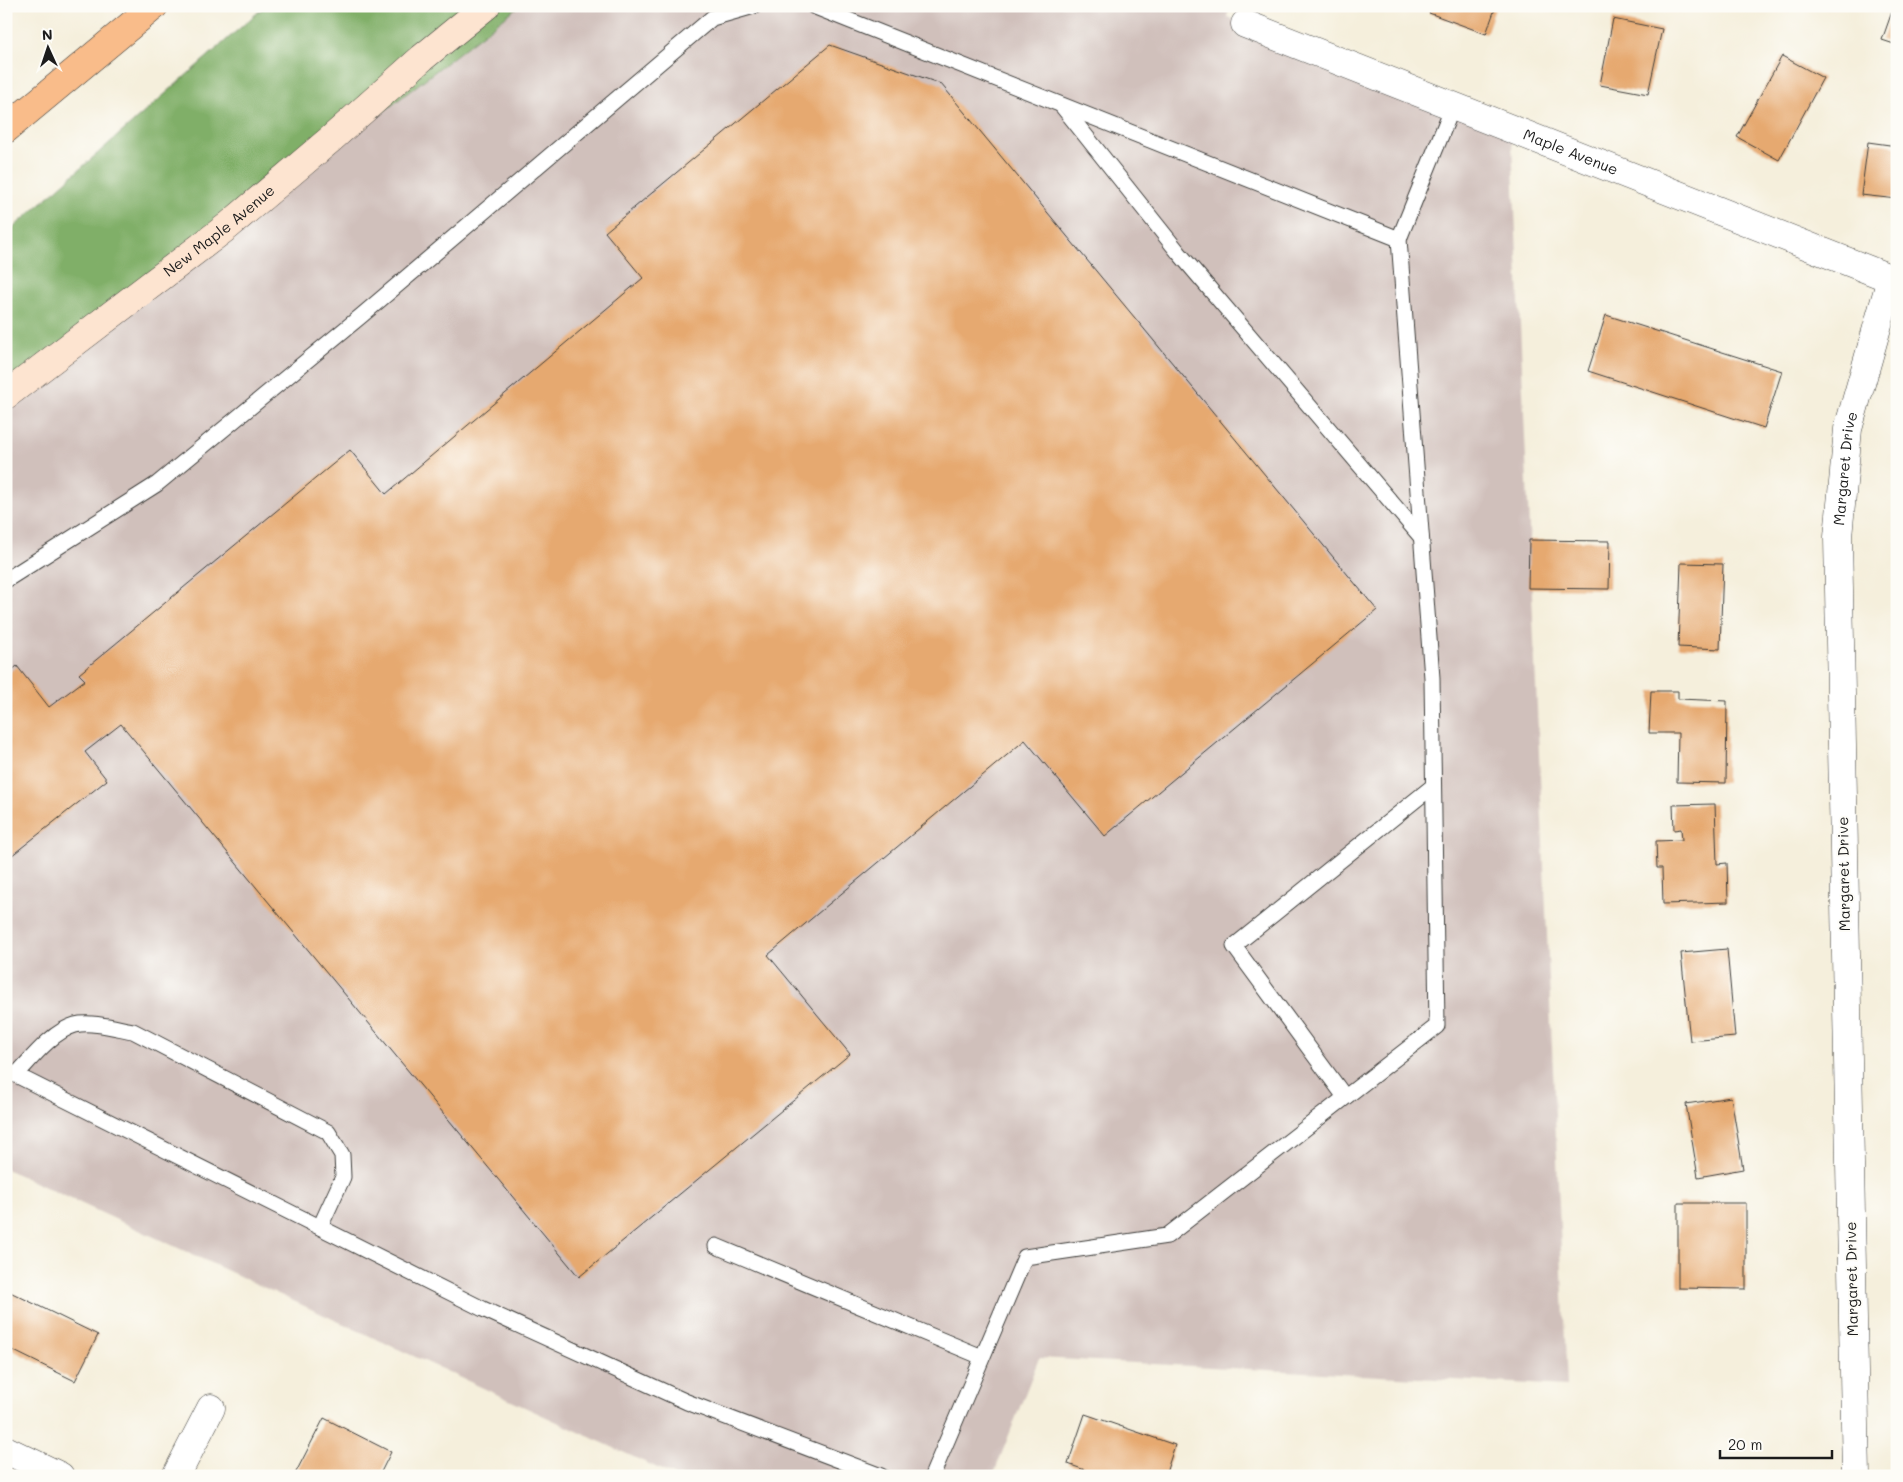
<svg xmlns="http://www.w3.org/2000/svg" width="1903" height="1482" viewBox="0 0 1903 1482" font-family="Mali,sans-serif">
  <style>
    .industrial { fill: #d0c0bb }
    .forest { fill: #80af68; stroke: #4e6642 }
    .building { fill: #e6a970 }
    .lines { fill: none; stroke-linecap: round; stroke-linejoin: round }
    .lane-casing { stroke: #3d3c39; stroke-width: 17 }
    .street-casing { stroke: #3d3c39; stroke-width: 29 }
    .secondary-casing { stroke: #3d3c39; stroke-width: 29 }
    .highway-casing { stroke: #3d3c39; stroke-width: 29 }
    .lane { stroke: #fff; stroke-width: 15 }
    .street { stroke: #fff; stroke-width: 28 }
    .secondary { stroke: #fde4d0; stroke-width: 28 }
    .highway { stroke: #f9bc8a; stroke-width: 28 }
    .labels { text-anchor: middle; stroke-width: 4; stroke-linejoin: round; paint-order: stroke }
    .street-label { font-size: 15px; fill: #1c1c1c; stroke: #fdfcf7 }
  </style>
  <rect width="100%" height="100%" fill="#fdfcf7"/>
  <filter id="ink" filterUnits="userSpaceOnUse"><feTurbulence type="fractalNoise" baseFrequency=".02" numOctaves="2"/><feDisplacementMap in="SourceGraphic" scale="10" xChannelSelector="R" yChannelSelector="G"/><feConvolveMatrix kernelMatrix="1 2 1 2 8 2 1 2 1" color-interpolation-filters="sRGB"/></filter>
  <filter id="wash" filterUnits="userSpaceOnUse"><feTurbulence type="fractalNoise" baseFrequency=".0096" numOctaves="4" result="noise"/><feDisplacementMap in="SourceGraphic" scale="20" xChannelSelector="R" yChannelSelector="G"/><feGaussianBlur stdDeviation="1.12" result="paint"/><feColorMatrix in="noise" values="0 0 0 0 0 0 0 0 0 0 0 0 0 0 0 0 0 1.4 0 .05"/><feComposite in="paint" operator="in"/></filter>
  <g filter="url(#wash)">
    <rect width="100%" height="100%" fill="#f5efdc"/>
    <polygon class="industrial" points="519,6 1230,6 1227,17 1511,120 1567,1386 1039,1358 993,1476 675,1476 6,1169 6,392 116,320"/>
    <polygon class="forest" points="265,6 519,6 116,320 6,392 6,234"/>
    <g id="blocks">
      <g class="building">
        <polygon points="1431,6 1496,6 1486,34 1429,13"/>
        <polygon points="1894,6 1897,6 1897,45 1882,40"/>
        <polygon points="1613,19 1662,29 1648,94 1600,85"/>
        <polygon points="830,45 941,84 1377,610 1105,836 1025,740 768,955 850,1054 579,1277 121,724 85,752 107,780 6,860 6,675 17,666 49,707 85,680 79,674 350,450 386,494 643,278 605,232"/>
        <polygon points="1782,56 1823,78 1779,160 1737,137"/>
        <polygon points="1868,142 1897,146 1897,199 1861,195"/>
        <polygon points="1606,315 1782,371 1764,428 1588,371"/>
        <polygon points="1529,540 1610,541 1609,589 1528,588"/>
        <polygon points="1681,563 1723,564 1720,649 1678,647"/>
        <polygon points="1651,691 1678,691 1678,699 1727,701 1726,783 1677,782 1678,733 1649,733"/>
        <polygon points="1715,804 1717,864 1727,863 1728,902 1663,904 1662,868 1657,868 1656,841 1682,840 1681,829 1674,830 1673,805"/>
        <polygon points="1727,949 1735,1037 1690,1041 1681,953"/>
        <polygon points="1731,1097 1743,1169 1698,1177 1686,1104"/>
        <polygon points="1678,1203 1746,1203 1746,1289 1678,1288"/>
        <polygon points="6,1290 98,1335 75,1381 6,1347"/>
        <polygon points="1085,1414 1175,1445 1165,1476 1102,1476 1068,1464"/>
        <polygon points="324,1418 391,1452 379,1476 294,1476"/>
      </g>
    </g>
  </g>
  <g filter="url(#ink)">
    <use href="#blocks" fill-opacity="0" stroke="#3d3c39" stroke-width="1"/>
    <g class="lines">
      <g class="lane-casing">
        <g id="lane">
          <polyline points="813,6 1399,239 1453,106"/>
          <polyline points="1062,106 1179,253 1421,537"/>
          <polyline points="6,580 157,484 361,316 712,18 754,6"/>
          <polyline points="6,1070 483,1309 687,1402 881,1476"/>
          <path d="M16 1075C31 1059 53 1031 75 1025 91 1021 116 1028 133 1031L328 1132 342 1155 343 1177 320 1227"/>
          <polyline points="1345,1097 1234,946 1433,786"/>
          <polyline points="716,1246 982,1357"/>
          <polyline points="932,1476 1025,1257 1167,1236 1437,1026 1432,678 1399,239"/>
        </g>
      </g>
      <g class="street-casing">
        <g id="street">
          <path id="s1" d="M1245 24 1897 281"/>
          <polyline points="6,1450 60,1476"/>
          <polyline points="176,1476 211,1408"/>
          <path id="s2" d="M1856 1476 1838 537 1848 429 1891 279"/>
        </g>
      </g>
      <g class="secondary-casing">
        <g id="secondary">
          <path id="s3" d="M6 395 228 226 332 138 422 58 486 6"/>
        </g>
      </g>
      <g class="highway-casing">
        <polyline id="highway" points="6,129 154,6"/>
      </g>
      <use href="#lane" class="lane"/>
      <use href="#street" class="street"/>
      <use href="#secondary" class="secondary"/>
      <use href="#highway" class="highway"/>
    </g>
  </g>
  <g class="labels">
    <g class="street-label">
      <text dy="5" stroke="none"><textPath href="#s1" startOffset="350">Maple Avenue</textPath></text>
      <text dy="5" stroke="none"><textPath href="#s3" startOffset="269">New Maple Avenue</textPath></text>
      <text dy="5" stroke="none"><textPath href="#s2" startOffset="1008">Margaret Drive</textPath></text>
      <text transform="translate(1844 874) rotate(-91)" y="5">Margaret Drive</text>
      <text transform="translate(1852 1279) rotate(-91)" y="5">Margaret Drive</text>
    </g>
  </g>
  <rect width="1903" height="1482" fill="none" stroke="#fdfcf7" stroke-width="25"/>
  <g transform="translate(48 48) rotate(357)" stroke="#fdfcf7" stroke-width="4" paint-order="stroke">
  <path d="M0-4L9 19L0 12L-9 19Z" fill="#1c1c1c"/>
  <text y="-8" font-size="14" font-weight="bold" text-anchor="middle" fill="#1c1c1c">N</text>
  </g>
  <path d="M1720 1450v8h112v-8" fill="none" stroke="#1c1c1c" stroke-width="2.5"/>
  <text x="1728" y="1450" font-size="15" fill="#1c1c1c" stroke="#fdfcf7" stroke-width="4" paint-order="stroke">20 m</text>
</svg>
